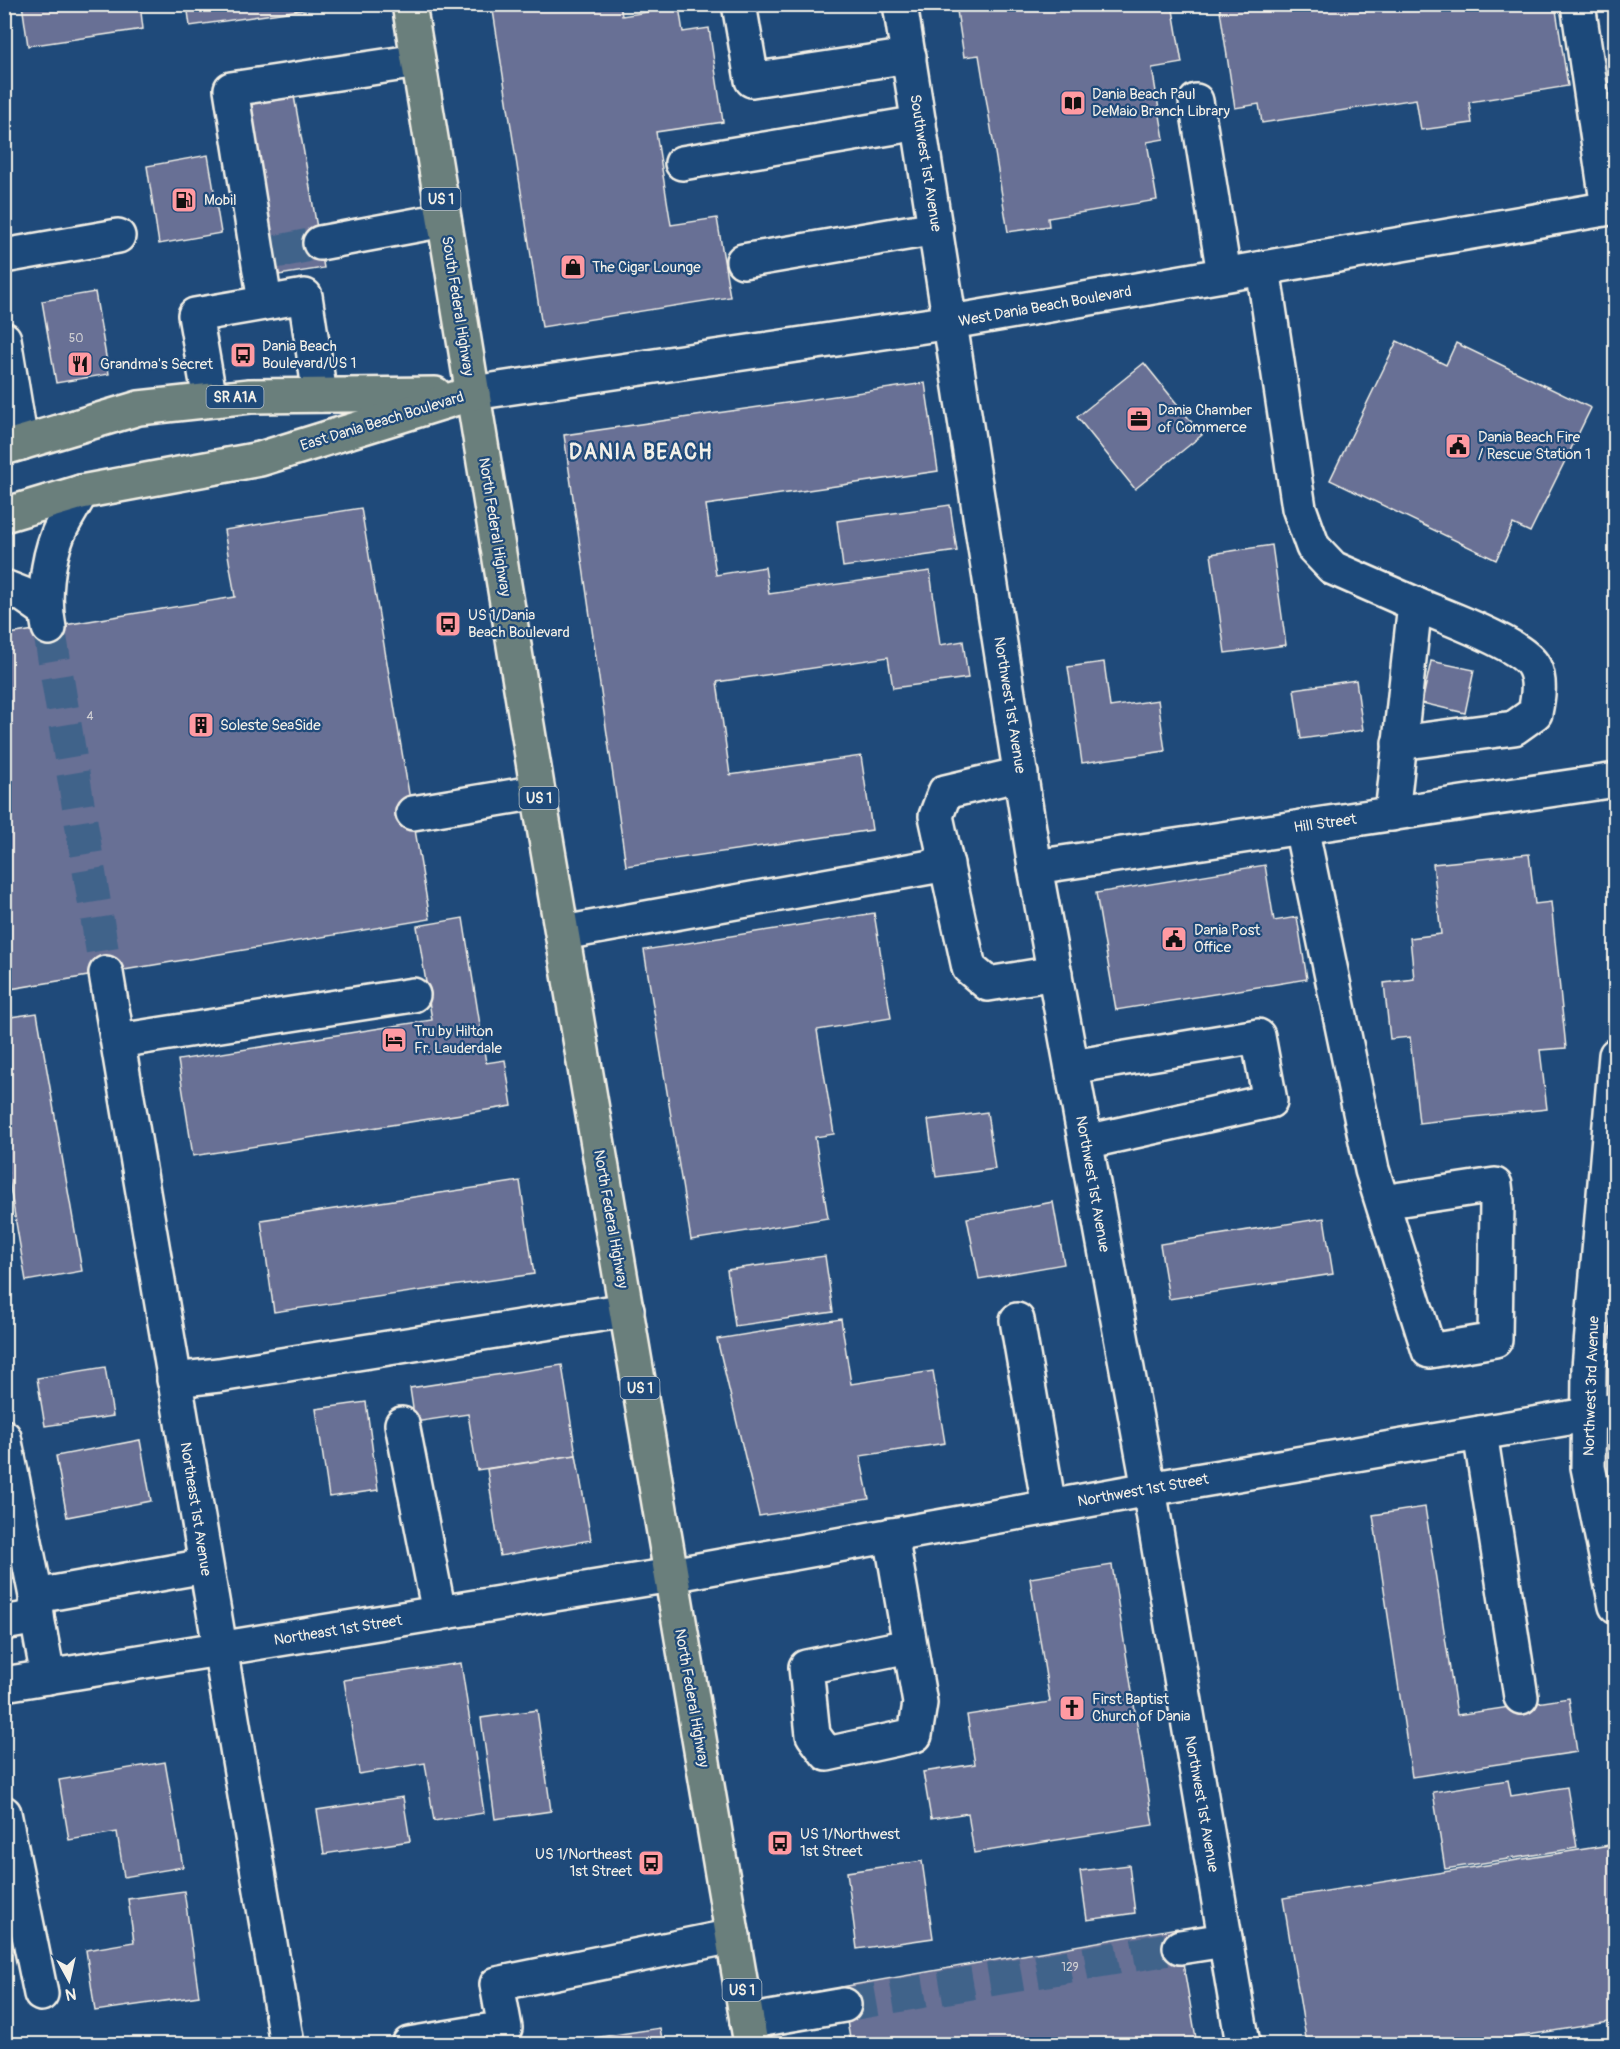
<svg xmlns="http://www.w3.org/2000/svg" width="1620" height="2049" viewBox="0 0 1620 2049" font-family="Pangolin,sans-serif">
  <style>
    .building { fill: #676f95; stroke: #f4f1e8; stroke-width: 1.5 }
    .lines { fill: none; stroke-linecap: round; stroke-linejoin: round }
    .minor-tunnel { stroke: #3f638a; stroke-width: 33; stroke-dasharray: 33 16; stroke-linecap: butt }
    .minor-casing { stroke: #f4f1e8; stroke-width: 38 }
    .major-casing { stroke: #f4f1e8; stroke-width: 38 }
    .minor { stroke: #1f4a7a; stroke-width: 33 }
    .major { stroke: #6b7f7c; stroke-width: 33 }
    .labels { text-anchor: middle; stroke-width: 4.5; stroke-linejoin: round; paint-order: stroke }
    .number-label { font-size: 12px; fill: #d1d0d3 }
    .shield { fill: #1f4a7a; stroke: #b4bfc7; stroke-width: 1.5 }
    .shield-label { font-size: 14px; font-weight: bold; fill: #f4f1e8 }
    .poi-label { font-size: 15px; fill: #f4f1e8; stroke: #1f4a7a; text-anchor: start }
    .street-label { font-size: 15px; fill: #f4f1e8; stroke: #1f4a7a }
    .district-label { font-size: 21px; font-weight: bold; letter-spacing: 1.5px; fill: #f4f1e8; stroke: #1f4a7a }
  </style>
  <rect width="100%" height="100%" fill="#1f4a7a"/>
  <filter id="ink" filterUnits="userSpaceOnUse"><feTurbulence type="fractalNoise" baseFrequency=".0167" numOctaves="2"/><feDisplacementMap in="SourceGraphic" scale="12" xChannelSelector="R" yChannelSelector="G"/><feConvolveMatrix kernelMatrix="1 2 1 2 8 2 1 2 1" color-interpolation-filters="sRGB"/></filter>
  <g filter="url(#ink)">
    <g class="building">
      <polygon points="22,4 140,4 143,29 28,46"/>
      <polygon points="187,4 335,4 335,5 190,26"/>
      <polygon points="492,4 559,4 560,9 589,4 620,4 622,16 679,7 683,32 709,28 723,122 656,132 671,225 717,218 730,297 542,327"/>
      <polygon points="956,4 1172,4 1182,63 1152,68 1164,139 1147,142 1157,200 1048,218 1049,226 1008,232 979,55 964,57"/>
      <polygon points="1219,4 1555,4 1568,86 1469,102 1472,123 1421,130 1416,99 1262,123 1259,104 1235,108"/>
      <polygon points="293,90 324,268 279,275 249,98"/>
      <polygon points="208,155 221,233 159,244 147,166"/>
      <polygon points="95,292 109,374 56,383 42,301"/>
      <polygon points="1397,341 1446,365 1456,343 1591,408 1530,532 1513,524 1496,560 1330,480"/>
      <polygon points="1144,363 1202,435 1135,489 1077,417"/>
      <polygon points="925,383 938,471 706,505 716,575 765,567 769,594 930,571 940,645 963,641 968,678 893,688 888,657 717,682 730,775 861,756 872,830 626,866 564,435"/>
      <polygon points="950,505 957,551 843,567 837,521"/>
      <polygon points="361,508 430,919 4,990 4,635 235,597 224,530"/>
      <polygon points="1272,545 1286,645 1225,653 1211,554"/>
      <polygon points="1431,661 1474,670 1465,713 1422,703"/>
      <polygon points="1104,662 1110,707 1158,700 1165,751 1082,763 1068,667"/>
      <polygon points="1356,680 1363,730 1301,739 1294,689"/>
      <polygon points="1529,854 1535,904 1551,902 1566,1048 1540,1050 1547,1109 1419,1123 1410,1037 1390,1039 1384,983 1414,979 1410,938 1441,934 1433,864"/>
      <polygon points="1265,865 1274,921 1297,917 1307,979 1116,1010 1096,893"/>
      <polygon points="874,913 891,1018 817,1030 834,1134 815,1137 828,1218 691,1240 644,950"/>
      <polygon points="463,918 486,1063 505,1060 512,1106 193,1156 178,1060 432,1020 417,926"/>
      <polygon points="37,1013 82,1271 26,1281 4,1152 4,1018"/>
      <polygon points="987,1112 995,1169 936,1177 928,1120"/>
      <polygon points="520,1181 534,1274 274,1312 261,1220"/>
      <polygon points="1053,1202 1064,1264 979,1279 967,1218"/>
      <polygon points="1324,1218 1333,1274 1169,1299 1160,1244"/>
      <polygon points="825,1256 833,1312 735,1326 727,1270"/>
      <polygon points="841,1319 851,1384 933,1371 945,1443 860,1456 869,1499 759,1516 717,1339"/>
      <polygon points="562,1365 576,1455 477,1470 468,1414 415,1422 410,1388"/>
      <polygon points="105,1367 113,1416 45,1426 37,1378"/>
      <polygon points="366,1402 378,1490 329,1497 316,1409"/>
      <polygon points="140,1440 151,1501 67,1517 56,1456"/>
      <polygon points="576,1455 591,1540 500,1556 487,1469"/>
      <polygon points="4,1502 16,1579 4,1580"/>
      <polygon points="1425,1507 1457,1715 1569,1698 1577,1752 1412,1777 1373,1515"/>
      <polygon points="1112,1565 1153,1825 974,1853 968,1813 931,1819 923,1772 975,1764 967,1715 1050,1702 1030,1578"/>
      <polygon points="461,1663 484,1813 434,1821 425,1763 359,1774 344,1680"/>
      <polygon points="537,1710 551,1811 495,1819 481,1718"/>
      <polygon points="165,1762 183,1867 124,1877 117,1832 69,1840 59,1780"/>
      <polygon points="1508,1780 1511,1796 1567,1787 1577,1848 1445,1869 1433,1792"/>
      <polygon points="403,1797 410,1841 324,1854 317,1810"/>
      <polygon points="1616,1844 1616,1974 1608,1976 1616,2021 1472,2044 1307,2044 1283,1898"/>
      <polygon points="922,1861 933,1938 857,1949 847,1872"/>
      <polygon points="1129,1865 1135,1913 1087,1920 1080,1871"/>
      <polygon points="184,1891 199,1996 95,2011 86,1950 134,1942 128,1899"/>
      <polygon points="1177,1928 1197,2044 851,2044 841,1987"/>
      <polygon points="660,2028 663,2044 567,2044 567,2042"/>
    </g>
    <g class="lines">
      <g class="minor-tunnel">
        <polyline points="275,252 320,243"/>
        <polyline points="49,628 106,973"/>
        <polyline points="844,2005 1180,1947"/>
      </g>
      <g class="minor-casing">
        <g id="minor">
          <polyline points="739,4 752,80 909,56"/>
          <polyline points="900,4 1035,867 1149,1489 1243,2044"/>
          <polyline points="1578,4 1608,208"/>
          <polyline points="1196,101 1224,274"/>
          <polyline points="682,163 919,123"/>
          <polyline points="320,243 444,220"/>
          <polyline points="4,256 118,236"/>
          <polyline points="743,261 936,228"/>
          <polyline points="1263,268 1299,508 1313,547 1333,568 1415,604 1392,814"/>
          <polyline points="265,302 231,89 418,61"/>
          <polyline points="4,339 21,443"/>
          <polyline points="473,393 951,322 1616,207"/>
          <polyline points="210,400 195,315 305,296 320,395"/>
          <polyline points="4,587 22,594 45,610"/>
          <path d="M49 628C43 598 47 562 58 534 64 520 74 506 81 492"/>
          <path d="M1399 743 1514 728 1535 713C1538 698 1541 681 1534 667 1523 644 1440 615 1415 604"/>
          <polyline points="1021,774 945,792 936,816 969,968 988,984 1055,973"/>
          <polyline points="413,813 538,792"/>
          <polyline points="1301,827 1372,1170 1429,1351 1495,1340 1497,1201 1495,1185 1382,1202"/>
          <polyline points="1035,867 1616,780"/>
          <polyline points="563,933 947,864"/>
          <polyline points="106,973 287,2044"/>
          <polyline points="118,1041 413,995"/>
          <polyline points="1616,1055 1589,1368 1588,1467 1616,1606"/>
          <polyline points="1072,1067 1258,1036 1270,1101 1086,1142"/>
          <polyline points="1017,1320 1049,1507"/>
          <polyline points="174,1380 219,1375 627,1310"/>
          <polyline points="402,1424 439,1613"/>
          <polyline points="1480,1433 1521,1697"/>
          <polyline points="4,1437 36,1596 37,1617 48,1677"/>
          <polyline points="891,1535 920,1703 915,1735 827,1754 813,1735 806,1667 909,1646"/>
          <polyline points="36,1596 205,1566"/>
          <polyline points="4,1623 37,1617"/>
          <polyline points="4,1684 671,1575 1149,1489 1616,1410"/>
          <polyline points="4,1813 41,1994"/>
          <polyline points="1180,1947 1225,1940"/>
          <polyline points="747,2022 844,2005"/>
          <polyline points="409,2044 505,2028 497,1984 733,1936"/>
        </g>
      </g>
      <g class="major-casing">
        <g id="major">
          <polyline points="409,4 538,792 751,2044"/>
          <polyline points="4,448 139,408 250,396 435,394"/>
          <polyline points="4,515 81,492 260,459 473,393"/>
        </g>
      </g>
      <use href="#minor" class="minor"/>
      <use href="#major" class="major"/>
    </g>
  </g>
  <defs>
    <g id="library-square" transform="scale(1.35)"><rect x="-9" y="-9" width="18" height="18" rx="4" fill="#ff9aa2" stroke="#1f4a7a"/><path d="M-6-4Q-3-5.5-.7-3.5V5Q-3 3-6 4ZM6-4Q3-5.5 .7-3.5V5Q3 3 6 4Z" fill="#111"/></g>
    <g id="fuel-square" transform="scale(1.35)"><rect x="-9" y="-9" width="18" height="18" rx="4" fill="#ff9aa2" stroke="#1f4a7a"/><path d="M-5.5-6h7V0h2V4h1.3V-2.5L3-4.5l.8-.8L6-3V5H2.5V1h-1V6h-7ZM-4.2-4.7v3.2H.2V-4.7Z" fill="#111"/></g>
    <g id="shop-square" transform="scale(1.35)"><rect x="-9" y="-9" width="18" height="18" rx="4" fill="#ff9aa2" stroke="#1f4a7a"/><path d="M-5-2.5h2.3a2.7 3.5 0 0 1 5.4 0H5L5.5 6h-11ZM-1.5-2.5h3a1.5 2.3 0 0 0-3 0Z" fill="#111"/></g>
    <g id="bus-square" transform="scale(1.35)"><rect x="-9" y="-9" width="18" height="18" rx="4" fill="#ff9aa2" stroke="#1f4a7a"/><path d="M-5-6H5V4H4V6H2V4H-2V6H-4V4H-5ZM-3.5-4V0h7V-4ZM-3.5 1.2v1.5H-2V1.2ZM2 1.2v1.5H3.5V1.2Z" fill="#111"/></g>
    <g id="restaurant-square" transform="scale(1.35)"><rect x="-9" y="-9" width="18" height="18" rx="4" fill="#ff9aa2" stroke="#1f4a7a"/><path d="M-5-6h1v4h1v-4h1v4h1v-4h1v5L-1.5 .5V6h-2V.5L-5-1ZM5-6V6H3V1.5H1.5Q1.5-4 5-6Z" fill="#111"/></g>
    <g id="office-square" transform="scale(1.35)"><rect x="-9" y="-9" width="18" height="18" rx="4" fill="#ff9aa2" stroke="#1f4a7a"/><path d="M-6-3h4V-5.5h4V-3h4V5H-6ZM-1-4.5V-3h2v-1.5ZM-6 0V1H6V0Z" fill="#111"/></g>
    <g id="civic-square" transform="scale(1.35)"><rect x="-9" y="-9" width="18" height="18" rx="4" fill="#ff9aa2" stroke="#1f4a7a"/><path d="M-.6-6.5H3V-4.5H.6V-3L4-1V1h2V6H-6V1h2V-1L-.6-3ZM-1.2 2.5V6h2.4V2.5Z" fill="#111"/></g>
    <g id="building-square" transform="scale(1.35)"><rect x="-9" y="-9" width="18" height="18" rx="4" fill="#ff9aa2" stroke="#1f4a7a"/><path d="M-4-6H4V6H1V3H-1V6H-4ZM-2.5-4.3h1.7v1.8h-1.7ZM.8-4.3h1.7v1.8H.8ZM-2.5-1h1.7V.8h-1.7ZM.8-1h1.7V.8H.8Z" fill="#111"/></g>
    <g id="hotel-square" transform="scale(1.35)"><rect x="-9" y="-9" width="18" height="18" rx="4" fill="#ff9aa2" stroke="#1f4a7a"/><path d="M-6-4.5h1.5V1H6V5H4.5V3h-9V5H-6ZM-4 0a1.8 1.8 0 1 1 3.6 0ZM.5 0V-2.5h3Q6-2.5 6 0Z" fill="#111"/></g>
    <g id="church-square" transform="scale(1.35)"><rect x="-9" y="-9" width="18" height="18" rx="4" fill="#ff9aa2" stroke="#1f4a7a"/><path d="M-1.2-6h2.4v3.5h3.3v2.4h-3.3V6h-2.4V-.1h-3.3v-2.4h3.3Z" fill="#111"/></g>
  </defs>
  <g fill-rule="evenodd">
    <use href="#library-square" x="1073" y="103"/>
    <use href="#fuel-square" x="184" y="200"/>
    <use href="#shop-square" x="573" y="267"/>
    <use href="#bus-square" x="243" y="355"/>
    <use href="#restaurant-square" x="80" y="364"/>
    <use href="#office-square" x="1139" y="419"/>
    <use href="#civic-square" x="1458" y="446"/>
    <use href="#bus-square" x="448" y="624"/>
    <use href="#building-square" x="201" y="725"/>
    <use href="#civic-square" x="1174" y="939"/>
    <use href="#hotel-square" x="394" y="1040"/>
    <use href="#church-square" x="1072" y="1708"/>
    <use href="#bus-square" x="780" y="1843"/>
    <use href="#bus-square" x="651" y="1863"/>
  </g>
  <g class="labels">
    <g class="number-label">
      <text x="76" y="342">50</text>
      <text x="90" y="720">4</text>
      <text x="1070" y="1971">129</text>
    </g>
    <g class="shield">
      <rect x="421.5" y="188" width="39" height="22" rx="4.5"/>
      <rect x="206.5" y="386" width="57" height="22" rx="4.5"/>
      <rect x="519.5" y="787" width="39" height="22" rx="4.5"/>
      <rect x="620.5" y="1377" width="39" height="22" rx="4.5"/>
      <rect x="722.5" y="1979" width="39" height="22" rx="4.5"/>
    </g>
    <g class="shield-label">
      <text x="441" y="204">US 1</text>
      <text x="235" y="402">SR A1A</text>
      <text x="539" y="803">US 1</text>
      <text x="640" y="1393">US 1</text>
      <text x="742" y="1995">US 1</text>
    </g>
    <g class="poi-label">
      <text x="1092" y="99">Dania Beach Paul<tspan x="1092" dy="17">DeMaio Branch Library</tspan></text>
      <text x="204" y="205">Mobil</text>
      <text x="592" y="272">The Cigar Lounge</text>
      <text x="262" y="351">Dania Beach<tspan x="262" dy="17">Boulevard/US 1</tspan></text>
      <text x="100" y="369">Grandma's Secret</text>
      <text x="1158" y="415">Dania Chamber<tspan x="1158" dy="17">of Commerce</tspan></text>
      <text x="1478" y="442">Dania Beach Fire<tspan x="1478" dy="17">/ Rescue Station 1</tspan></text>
      <text x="468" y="620">US 1/Dania<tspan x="468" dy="17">Beach Boulevard</tspan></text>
      <text x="220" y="730">Soleste SeaSide</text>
      <text x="1194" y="935">Dania Post<tspan x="1194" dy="17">Office</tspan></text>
      <text x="414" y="1036">Tru by Hilton<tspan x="414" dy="17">Fr. Lauderdale</tspan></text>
      <text x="1092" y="1704">First Baptist<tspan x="1092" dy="17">Church of Dania</tspan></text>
      <text x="800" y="1839">US 1/Northwest<tspan x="800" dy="17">1st Street</tspan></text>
      <text x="632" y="1859" text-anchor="end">US 1/Northeast<tspan x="632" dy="17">1st Street</tspan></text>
    </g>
    <g class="street-label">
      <text transform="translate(926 163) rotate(81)" y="5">Southwest 1st Avenue</text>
      <text transform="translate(458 306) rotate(81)" y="5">South Federal Highway</text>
      <text transform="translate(1045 306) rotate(-10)" y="5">West Dania Beach Boulevard</text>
      <text transform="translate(382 421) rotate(-17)" y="5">East Dania Beach Boulevard</text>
      <text transform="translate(495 527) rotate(81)" y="5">North Federal Highway</text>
      <text transform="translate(1010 705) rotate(81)" y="5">Northwest 1st Avenue</text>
      <text transform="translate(1325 823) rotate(-8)" y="5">Hill Street</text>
      <text transform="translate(1093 1184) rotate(80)" y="5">Northwest 1st Avenue</text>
      <text transform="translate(611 1219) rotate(80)" y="5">North Federal Highway</text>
      <text transform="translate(1591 1386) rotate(-88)" y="5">Northwest 3rd Avenue</text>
      <text transform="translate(1143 1490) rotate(-10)" y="5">Northwest 1st Street</text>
      <text transform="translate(196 1509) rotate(81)" y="5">Northeast 1st Avenue</text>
      <text transform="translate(338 1630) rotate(-9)" y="5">Northeast 1st Street</text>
      <text transform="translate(692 1698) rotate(80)" y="5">North Federal Highway</text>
      <text transform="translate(1202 1804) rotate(80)" y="5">Northwest 1st Avenue</text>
    </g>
    <g class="district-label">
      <text x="641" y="459">DANIA BEACH</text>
    </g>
  </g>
  <rect width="1620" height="2049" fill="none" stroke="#1f4a7a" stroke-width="24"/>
  <rect x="12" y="12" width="1596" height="2025" fill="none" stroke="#f4f1e8" stroke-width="2" filter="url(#ink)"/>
  <g transform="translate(69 1980) rotate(172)" stroke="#1f4a7a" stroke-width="4.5" paint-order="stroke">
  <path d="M0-4.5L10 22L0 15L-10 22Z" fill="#f4f1e8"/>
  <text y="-9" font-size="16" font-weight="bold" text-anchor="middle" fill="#f4f1e8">N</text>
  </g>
</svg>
